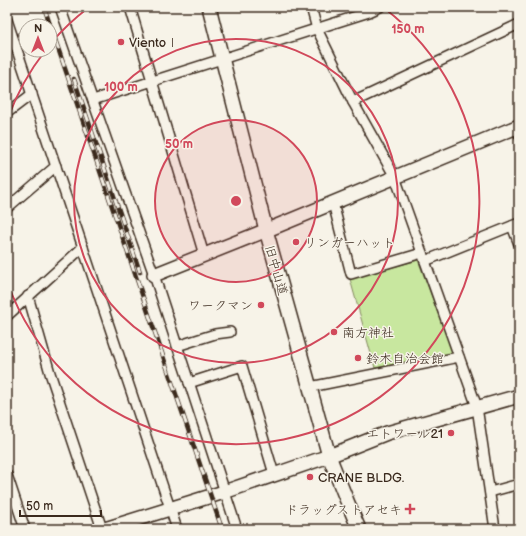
<svg xmlns="http://www.w3.org/2000/svg" width="526" height="536" viewBox="0 0 526 536" font-family="'Balsamiq Sans','Klee One',sans-serif">
  <style>
    .green { fill: #c8e79f; stroke: #82885e }
    .lines { fill: none; stroke-linecap: round; stroke-linejoin: round }
    .lane-casing { stroke: #3b2a1e; stroke-width: 8 }
    .street-casing { stroke: #3b2a1e; stroke-width: 12 }
    .secondary-casing { stroke: #3b2a1e; stroke-width: 16 }
    .lane { stroke: #f7f3e8; stroke-width: 4.5 }
    .street { stroke: #f7f3e8; stroke-width: 9 }
    .secondary { stroke: #f7f3e8; stroke-width: 13 }
    .rail-casing { stroke: #3b2a1e; stroke-width: 4.5 }
    .rail { stroke: #f7f3e8; stroke-width: 3; stroke-dasharray: 9; stroke-linecap: butt }
    .ring { fill: none; stroke: #d1495b; stroke-width: 2 }
    .poi-dot { fill: #d1495b; stroke: #f7f3e8; stroke-width: 1.5 }
    .labels { text-anchor: middle; stroke-width: 3; stroke-linejoin: round; paint-order: stroke }
    .poi-label { font-size: 13px; fill: #3b2a1e; stroke: #f7f3e8; text-anchor: start }
    .street-label { font-size: 13px; fill: #3b2a1e; stroke: #f7f3e8 }
    .centre { fill: #d1495b; stroke: #f7f3e8; stroke-width: 2 }
    .ring-label { font-size: 12px; text-anchor: middle; font-weight: bold; fill: #d1495b; stroke: #f7f3e8; stroke-width: 3; stroke-linejoin: round; paint-order: stroke }
  </style>
  <rect width="100%" height="100%" fill="#f7f3e8"/>
  <filter id="ink" filterUnits="userSpaceOnUse"><feTurbulence type="fractalNoise" baseFrequency=".025" numOctaves="2"/><feDisplacementMap in="SourceGraphic" scale="8" xChannelSelector="R" yChannelSelector="G"/><feConvolveMatrix kernelMatrix="1 2 1 2 8 2 1 2 1" color-interpolation-filters="sRGB"/></filter>
  <g filter="url(#ink)">
    <polygon class="green" points="418,260 453,353 375,368 350,279"/>
    <g class="lines">
      <g class="lane-casing">
        <polyline id="lane" points="515,129 519,139"/>
      </g>
      <g class="street-casing">
        <g id="street">
          <polyline points="60,7 154,275 237,529"/>
          <polyline points="130,7 204,255"/>
          <polyline points="311,7 317,29 353,102 395,177 477,407 495,529"/>
          <polyline points="7,20 177,529"/>
          <polyline points="93,100 369,12 380,7"/>
          <polyline points="353,102 519,24"/>
          <polyline points="7,113 32,94"/>
          <polyline points="333,203 351,274 422,253"/>
          <polyline points="7,208 56,166"/>
          <polyline points="512,226 519,244"/>
          <polyline points="425,261 519,223"/>
          <polyline points="28,296 50,373 102,529"/>
          <polyline points="7,316 83,247"/>
          <polyline points="177,346 215,334 230,332"/>
          <polyline points="189,383 242,366 274,474"/>
          <polyline points="310,387 459,357"/>
          <polyline points="7,475 25,529"/>
          <polyline points="490,492 519,484"/>
        </g>
      </g>
      <g class="secondary-casing">
        <g id="secondary">
          <polyline points="209,7 266,230 329,456 347,501 359,529"/>
          <polyline points="154,275 277,226 519,126"/>
          <polyline points="105,529 224,492 329,456 387,433 519,396"/>
        </g>
      </g>
      <use href="#lane" class="lane"/>
      <use href="#street" class="street"/>
      <use href="#secondary" class="secondary"/>
      <g class="rail-casing">
        <g id="rail">
          <polyline points="44,7 222,529"/>
          <polyline points="74,79 140,272"/>
        </g>
      </g>
      <use href="#rail" class="rail"/>
    </g>
  </g>
  <circle cx="236" cy="201" r="81" fill="#d1495b" fill-opacity=".12"/>
  <g class="ring">
    <circle cx="236" cy="201" r="81"/>
    <circle cx="236" cy="201" r="162"/>
    <path d="M8 118A243 243 0 0 1 45 51M51 43A243 243 0 0 1 88 8M384 8A243 243 0 1 1 8 284"/>
  </g>
  <g class="poi-dot">
    <circle cx="121" cy="42" r="4"/>
    <circle cx="296" cy="242" r="4"/>
    <circle cx="261" cy="305" r="4"/>
    <circle cx="334" cy="332" r="4"/>
    <circle cx="358" cy="358" r="4"/>
    <circle cx="451" cy="433" r="4"/>
    <circle cx="310" cy="477" r="4"/>
    <path d="M408 503h4v4h4v4h-4v4h-4v-4h-4v-4h4z"/>
  </g>
  <g class="labels">
    <g class="poi-label">
      <text x="129" y="47">VientoⅠ</text>
      <text x="304" y="247">リンガーハット</text>
      <text x="253" y="310" text-anchor="end">ワークマン</text>
      <text x="342" y="337">南方神社</text>
      <text x="366" y="363">鈴木自治会館</text>
      <text x="443" y="438" text-anchor="end">エトワール21</text>
      <text x="318" y="482">CRANE BLDG.</text>
      <text x="402" y="514" text-anchor="end">ドラッグストアセキ</text>
    </g>
    <g class="street-label">
      <text transform="translate(277 270) rotate(74)" y="5">旧中山道</text>
    </g>
  </g>
  <circle cx="236" cy="201" r="6" class="centre"/>
  <g class="ring-label">
    <text x="408" y="33">150 m</text>
    <text x="121" y="91">100 m</text>
    <text x="179" y="148">50 m</text>
  </g>
  <rect width="526" height="536" fill="none" stroke="#f7f3e8" stroke-width="24"/>
  <rect x="12" y="12" width="502" height="512" fill="none" stroke="#3b2a1e" stroke-width="1.5" filter="url(#ink)"/>
  <g transform="translate(38 38)"><circle r="19" fill="#f7f3e8" stroke="#aca397"/>
  <path d="M0-3L7 15L0 10L-7 15Z" fill="#d1495b"/>
  <text y="-6" font-size="11" font-weight="bold" text-anchor="middle" fill="#3b2a1e">N</text>
  </g>
  <path d="M20 510v6h81v-6" fill="none" stroke="#3b2a1e" stroke-width="2"/>
  <text x="26" y="510" font-size="12" fill="#3b2a1e" stroke="#f7f3e8" stroke-width="3" paint-order="stroke">50 m</text>
</svg>
